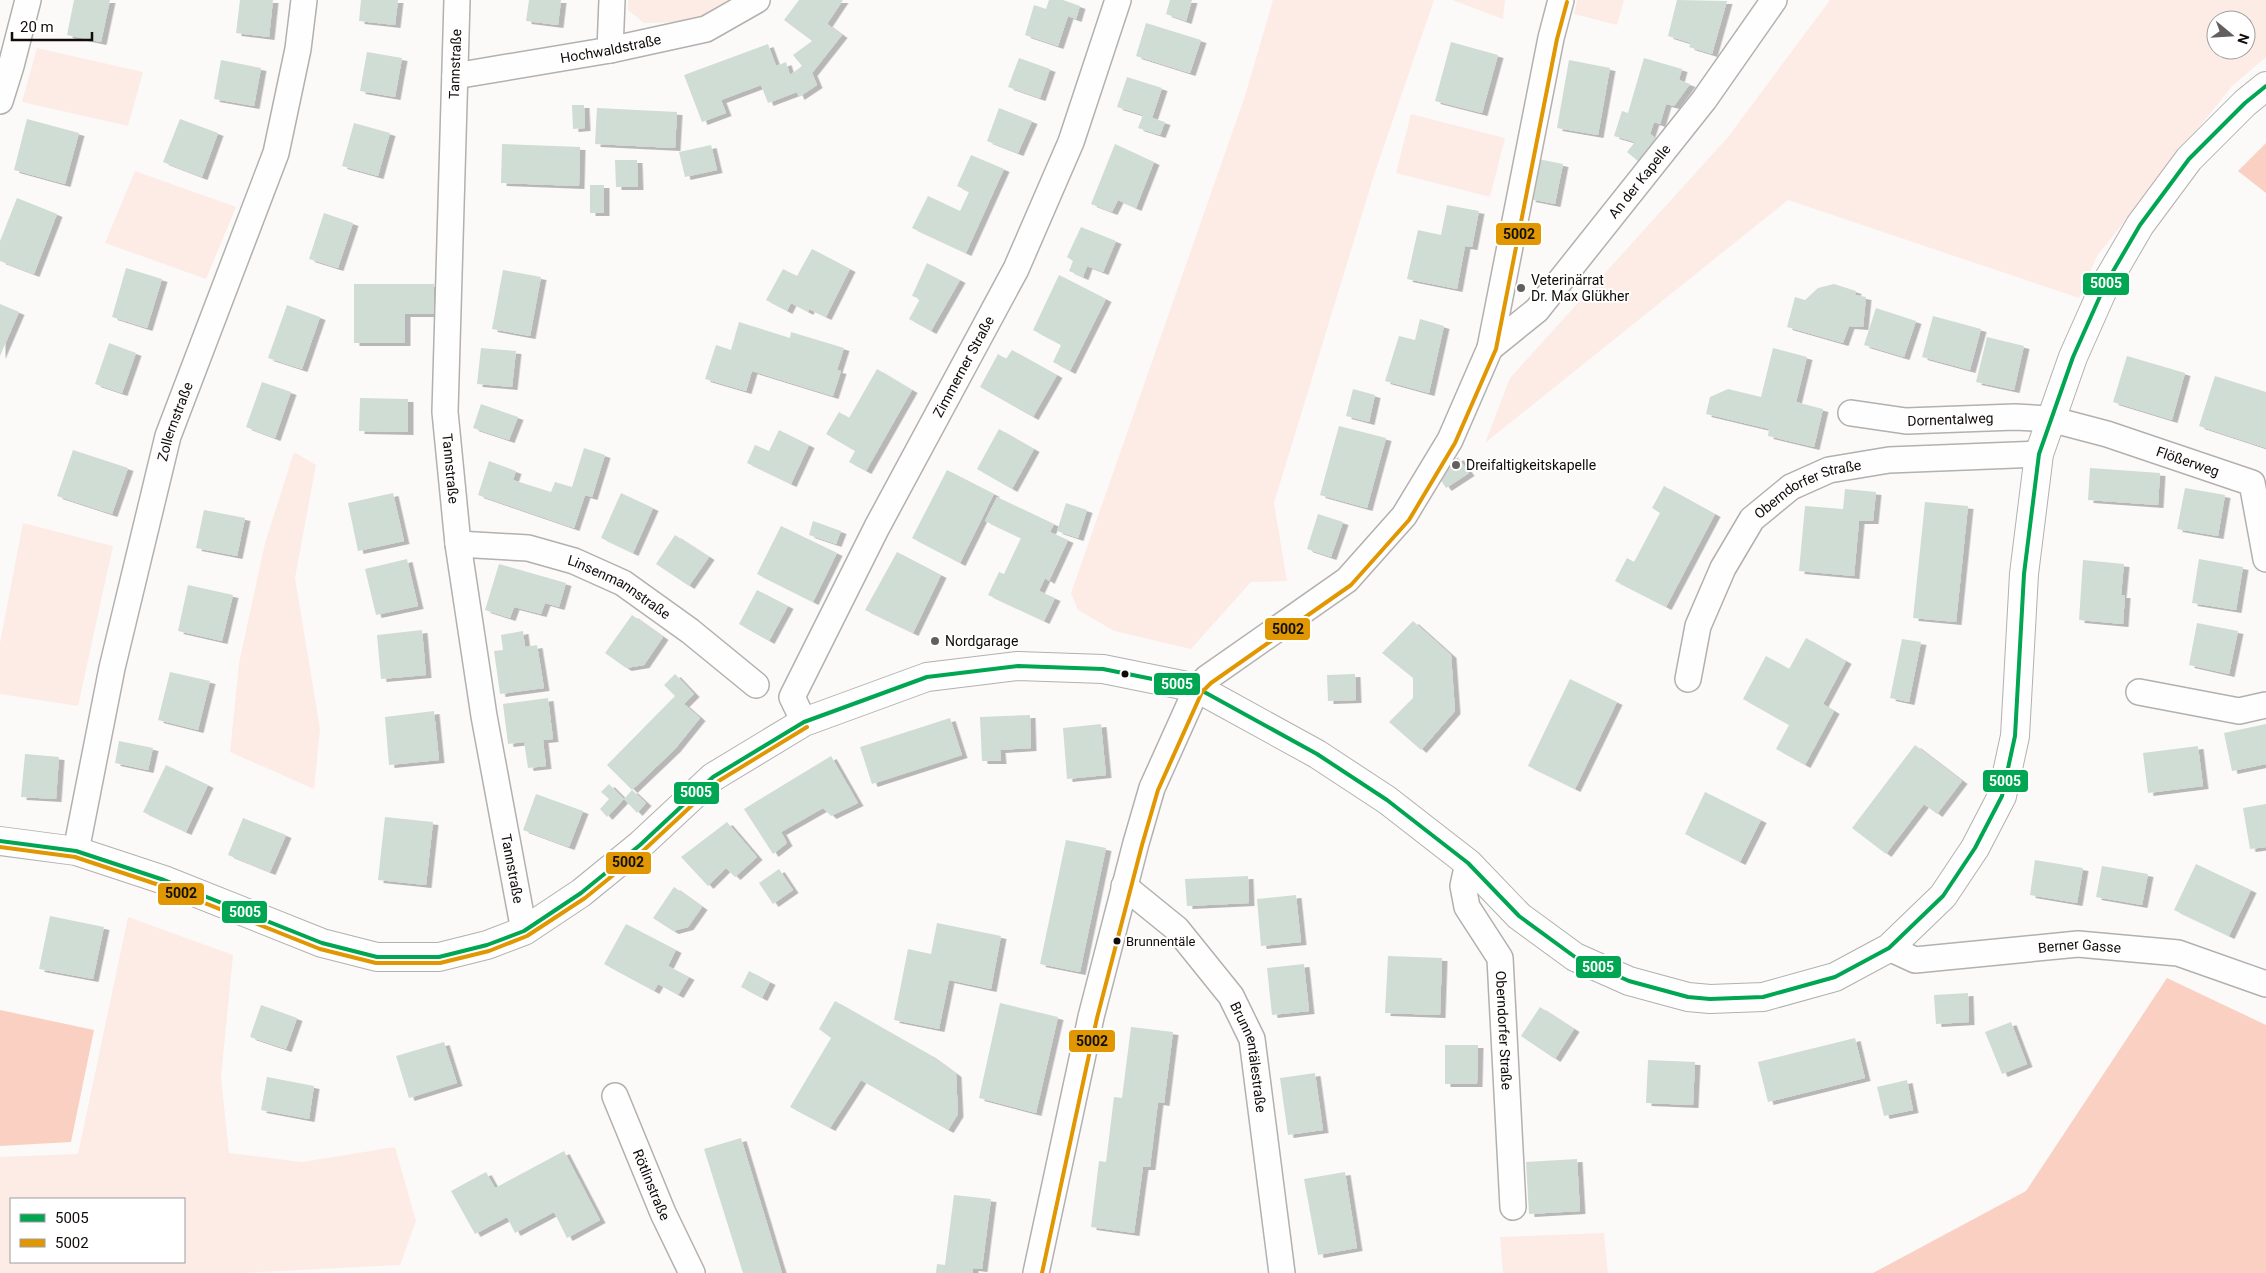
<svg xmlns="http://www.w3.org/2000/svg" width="2266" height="1273" viewBox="0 0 2266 1273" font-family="Roboto,sans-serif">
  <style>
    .green { fill: #fdece6; fill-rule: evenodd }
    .forest { fill: #fad0c3 }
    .building { fill: #cfddd5; filter: url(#shadow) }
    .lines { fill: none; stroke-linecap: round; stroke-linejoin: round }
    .street-casing { stroke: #b3b0ae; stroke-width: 28 }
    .secondary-casing { stroke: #b3b0ae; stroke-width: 30 }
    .street { stroke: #fefefe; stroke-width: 25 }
    .secondary { stroke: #fefefe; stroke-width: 28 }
    .bus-1-casing { stroke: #fff; stroke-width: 8 }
    .bus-2-casing { stroke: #fff; stroke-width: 8 }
    .bus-1 { stroke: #00a651; stroke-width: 4 }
    .bus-2 { stroke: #e09701; stroke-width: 4 }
    .poi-dot { fill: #635f5e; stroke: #fff; stroke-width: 2 }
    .bus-dot { fill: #110c0a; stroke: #fff; stroke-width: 2 }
    .labels { text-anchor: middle; stroke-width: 4; stroke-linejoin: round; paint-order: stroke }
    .bus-label { font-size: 13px; fill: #110c0a; stroke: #fff; text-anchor: start }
    .street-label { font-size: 14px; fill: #110c0a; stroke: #fff }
    .poi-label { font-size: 14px; fill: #110c0a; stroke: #fff; text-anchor: start }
    .line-badge { stroke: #fff; stroke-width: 2 }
    .badge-label { font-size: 14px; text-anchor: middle; font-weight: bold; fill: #fff }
    .pale-badge-label { font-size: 14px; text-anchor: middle; font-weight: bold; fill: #111 }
  </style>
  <defs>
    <filter id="shadow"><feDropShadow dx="5.5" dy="3" stdDeviation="0" flood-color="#0004"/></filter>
  </defs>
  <rect width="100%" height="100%" fill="#fbfaf9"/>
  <g class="green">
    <path d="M628 0H735C708 21 676 23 644 23L628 10Z"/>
    <polygon points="1273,0 1434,0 1374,175 1274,503 1287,581 1251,582 1191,649 1114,631 1078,610 1071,593 1245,96"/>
    <polygon points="1452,0 1505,0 1503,19"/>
    <polygon points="1577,0 1624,0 1617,25 1574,14"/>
    <path d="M1830 0H2266V57L2232 86 2097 256 2079 298 1788 200 1485 443 1510 378 1728 137ZM2216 20H2246V50H2216Z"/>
    <polygon points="37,48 143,72 128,126 22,102"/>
    <polygon points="1411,114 1505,138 1490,197 1396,173"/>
    <polygon points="135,171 236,207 206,279 105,243"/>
    <polygon points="294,452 316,465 295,578 320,729 314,789 230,752 239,663 265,543"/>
    <polygon points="23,523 113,546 78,706 0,694 0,643"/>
    <path d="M128 917 233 955 221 1078 229 1153 302 1162 395 1147 416 1221 400 1265 240 1273H0V1157L78 1154ZM11 1199H184V1262H11Z"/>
    <polygon points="1604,1233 1608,1273 1503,1273 1500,1237"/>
  </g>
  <g class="forest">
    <polygon points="2266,143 2266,193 2238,171"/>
    <polygon points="2167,978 2266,1025 2266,1273 1873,1273 2026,1191"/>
    <polygon points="0,1010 94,1030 71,1142 0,1146"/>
  </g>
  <g class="building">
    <polygon points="74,0 110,0 101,42 67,35"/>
    <polygon points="240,0 273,0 269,37 236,33"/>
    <polygon points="361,0 398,0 395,25 359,21"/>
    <polygon points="529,0 561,0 558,25 526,21"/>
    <polygon points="799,0 843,0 827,24 842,35 812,73 817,85 799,97 797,92 768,103 761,85 721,100 726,113 702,122 684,75 768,44 776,66 786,62 790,75 802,66 793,55 812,41 784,20"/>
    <polygon points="1049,0 1063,0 1080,6 1076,19 1068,16 1058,46 1025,35 1034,5 1046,9"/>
    <polygon points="1170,0 1192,0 1186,21 1166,14"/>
    <polygon points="1677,0 1727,1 1712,54 1689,47 1691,43 1668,36"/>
    <polygon points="1146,23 1201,40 1190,73 1136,56"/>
    <polygon points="1451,42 1498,55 1482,113 1435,101"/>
    <polygon points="367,52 402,58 395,97 360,91"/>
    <polygon points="1019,58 1050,69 1040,98 1008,87"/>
    <polygon points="1644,58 1682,69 1679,80 1690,84 1674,106 1666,104 1660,124 1654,122 1646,146 1650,134 1657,139 1639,162 1627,152 1635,142 1614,136 1622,111 1628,113"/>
    <polygon points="221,60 261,68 254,106 214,99"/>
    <polygon points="1569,60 1610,68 1598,135 1557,128"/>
    <polygon points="1127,77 1162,88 1152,118 1165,122 1160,135 1138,128 1143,115 1117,107"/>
    <polygon points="572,105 584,105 585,128 573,129"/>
    <polygon points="597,108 677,112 675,148 595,144"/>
    <polygon points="999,108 1032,121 1018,153 987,141"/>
    <polygon points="27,119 79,133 65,184 14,170"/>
    <polygon points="180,119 218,133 202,177 163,162"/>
    <polygon points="354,123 390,133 378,176 342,166"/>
    <polygon points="502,144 580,147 579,186 501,183"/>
    <polygon points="1115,144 1154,162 1136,208 1118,200 1112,212 1091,204"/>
    <polygon points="711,145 717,170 685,177 679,152"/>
    <polygon points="971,155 1004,169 966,253 912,228 928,196 960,211 969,192 957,186"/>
    <polygon points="1538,159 1563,164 1555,204 1530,199"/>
    <polygon points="615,160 637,160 638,187 616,187"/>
    <rect x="590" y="185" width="14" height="28"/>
    <polygon points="17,198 57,214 34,274 0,261 0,241"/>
    <polygon points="1447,205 1479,211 1472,247 1465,246 1457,289 1407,279 1418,230 1441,235"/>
    <polygon points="324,213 353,223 338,268 309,259"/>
    <polygon points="1081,227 1116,241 1103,272 1087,266 1083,277 1069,271 1073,261 1067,257"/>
    <polygon points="812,249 850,269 826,317 809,309 808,312 791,303 787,311 766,300 783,269 797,276"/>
    <polygon points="927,263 960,280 931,331 909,319 920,299 912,296"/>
    <polygon points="126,268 162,279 147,328 112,317"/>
    <polygon points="503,270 541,277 530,336 492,329"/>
    <polygon points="1059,275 1106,299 1070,371 1053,362 1061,345 1033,330"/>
    <polygon points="354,284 434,284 434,314 405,314 405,343 354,343"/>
    <polygon points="1834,284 1856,291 1855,295 1866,297 1863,327 1849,326 1843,343 1787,327 1795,297 1805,300 1818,288"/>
    <polygon points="0,304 19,312 0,356"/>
    <polygon points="287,305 320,317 302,369 268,358"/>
    <polygon points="1876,308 1916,321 1904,357 1864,345"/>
    <polygon points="1933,316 1981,329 1970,370 1922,357"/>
    <polygon points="1420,319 1444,326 1429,393 1385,381 1399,336 1415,340"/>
    <polygon points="739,322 790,338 791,332 844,348 837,370 841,371 833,396 752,371 746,391 705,379 716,345 731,350"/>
    <polygon points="1987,337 2024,346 2014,390 1976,382"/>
    <polygon points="109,343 136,353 122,393 95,384"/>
    <polygon points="481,348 516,351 512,387 477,384"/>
    <polygon points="1773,348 1807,357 1796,402 1823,409 1814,447 1768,436 1769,429 1706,414 1710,397 1728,389 1761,397"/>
    <polygon points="1012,350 1057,375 1033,417 980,387 998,354 1006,359"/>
    <polygon points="2127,356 2185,373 2172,420 2113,402"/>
    <polygon points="877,369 912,390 866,471 849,462 855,451 826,434 839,412 849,418"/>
    <polygon points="2215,376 2266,392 2266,448 2199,426"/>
    <polygon points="262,382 291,392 275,438 246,427"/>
    <polygon points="1353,389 1375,395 1369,422 1346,416"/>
    <polygon points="360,398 408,399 408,432 359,431"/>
    <polygon points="481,404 518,417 509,440 473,428"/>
    <polygon points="1339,426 1386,438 1367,508 1320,495"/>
    <polygon points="999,429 1034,449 1012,489 977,469"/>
    <polygon points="779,430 809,445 791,484 747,463 755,445 769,451"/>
    <polygon points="584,448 605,455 592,497 585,495 574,528 478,495 489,461 516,471 513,480 551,492 555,482 572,487"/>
    <polygon points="73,450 128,468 112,514 57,496"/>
    <polygon points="1458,457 1469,473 1446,488 1436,473"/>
    <polygon points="2090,468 2160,473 2158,505 2088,500"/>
    <polygon points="947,470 994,494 960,563 912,538"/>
    <polygon points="1664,486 1715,514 1666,607 1615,581 1627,558 1634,562 1660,513 1652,508"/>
    <polygon points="2185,488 2225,495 2218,536 2177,529"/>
    <polygon points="1845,489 1876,492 1873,521 1859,521 1854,576 1799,571 1805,506 1843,509"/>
    <polygon points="393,493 404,541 358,551 348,503"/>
    <polygon points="621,493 653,508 633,553 601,538"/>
    <polygon points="997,497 1054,524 1050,532 1068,540 1049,581 1045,578 1039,591 1055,598 1044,621 988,595 999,572 1004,574 1021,538 985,521"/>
    <polygon points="1925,502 1968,506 1956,622 1913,618"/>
    <polygon points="1066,503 1087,510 1078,538 1057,531"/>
    <polygon points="204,510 245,518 237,556 196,548"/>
    <polygon points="1318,514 1343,522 1331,557 1307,549"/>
    <polygon points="813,521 841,531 836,544 809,535"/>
    <polygon points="781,526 837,553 813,602 757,574"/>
    <polygon points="675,535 709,557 689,586 656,564"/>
    <polygon points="897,552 941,575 913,633 865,610"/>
    <polygon points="407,559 418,606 376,615 365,569"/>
    <polygon points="2199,559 2243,567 2236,610 2192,603"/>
    <polygon points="2083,560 2124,564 2121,595 2125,595 2123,624 2079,620"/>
    <polygon points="499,564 566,583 559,607 545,603 541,614 514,607 510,618 485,610"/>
    <polygon points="188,585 233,595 222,641 178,631"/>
    <polygon points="757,590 788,606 769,641 739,624"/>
    <polygon points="632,615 663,637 644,665 626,668 605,653"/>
    <polygon points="1413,621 1451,655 1455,711 1421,750 1389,722 1413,698 1413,678 1382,653"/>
    <polygon points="2197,623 2238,631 2229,674 2189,665"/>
    <polygon points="422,630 426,675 381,679 377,635"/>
    <polygon points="523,631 525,647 537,645 544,688 500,694 494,651 503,650 501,635"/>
    <polygon points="1806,638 1846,661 1823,704 1834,711 1805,765 1776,749 1789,725 1743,699 1766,656 1789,669"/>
    <polygon points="1902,639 1921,642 1909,702 1890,698"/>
    <polygon points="170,672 210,681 198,730 158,720"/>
    <polygon points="675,674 694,694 684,704 700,718 675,749 632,790 607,765 675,696 664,685"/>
    <polygon points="1355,674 1356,700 1328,701 1327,675"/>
    <polygon points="1570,679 1617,702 1575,789 1528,766"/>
    <polygon points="548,698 553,739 543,740 546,766 528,768 524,742 508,744 503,704"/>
    <polygon points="434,711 439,760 389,765 385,717"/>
    <polygon points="1030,715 1031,748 1000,750 1001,761 982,761 980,717"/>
    <polygon points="950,718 962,755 872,784 860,747"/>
    <polygon points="1101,724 1106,775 1067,779 1063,728"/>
    <polygon points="2266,724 2266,764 2232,771 2224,733"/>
    <polygon points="119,741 153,748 148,770 115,763"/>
    <polygon points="1915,745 1962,781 1937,814 1924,804 1886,854 1852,828"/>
    <polygon points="2198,746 2203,786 2148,793 2143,753"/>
    <polygon points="25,754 59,757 56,799 21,797"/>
    <polygon points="831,756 858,803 831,816 823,808 781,832 787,843 773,854 744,809"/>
    <polygon points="166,765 208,785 186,832 143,812"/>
    <polygon points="609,784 624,799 632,790 646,803 637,813 624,799 607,817 600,809 609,799 601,792"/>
    <polygon points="1705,792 1761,820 1740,862 1685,834"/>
    <polygon points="536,794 583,811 569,847 523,830"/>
    <polygon points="2266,804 2266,847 2250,849 2243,808"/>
    <polygon points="385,817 433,822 426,885 378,880"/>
    <polygon points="243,818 286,835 270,872 228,855"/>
    <polygon points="727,822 757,857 735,877 726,868 708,886 681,857"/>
    <polygon points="1066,840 1106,848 1080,972 1040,964"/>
    <polygon points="2035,860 2083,868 2077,903 2030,895"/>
    <polygon points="2196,864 2251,890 2229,936 2174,910"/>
    <polygon points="2102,866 2148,874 2142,905 2096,897"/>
    <polygon points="779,869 793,890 773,904 759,883"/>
    <polygon points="1248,876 1249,903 1187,906 1185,879"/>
    <polygon points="674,887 702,907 688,927 673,931 653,918"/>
    <polygon points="1296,895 1301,942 1261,946 1257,899"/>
    <polygon points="50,916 104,927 93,979 39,969"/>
    <polygon points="937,923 1001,936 991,989 949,980 939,1029 894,1020 908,949 931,954"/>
    <polygon points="626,924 676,950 668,966 689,977 678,995 658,984 654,991 604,964"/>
    <polygon points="1388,956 1442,958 1440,1015 1385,1013"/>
    <polygon points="1304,964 1309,1011 1272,1015 1267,968"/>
    <polygon points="749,971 770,982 762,998 741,987"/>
    <polygon points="1968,993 1969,1022 1936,1024 1934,995"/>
    <polygon points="835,1001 930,1055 956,1074 958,1114 948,1130 861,1080 830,1128 790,1107 831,1038 819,1029"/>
    <polygon points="1000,1003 1058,1017 1036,1113 979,1098"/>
    <polygon points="261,1005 297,1018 286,1049 250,1037"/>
    <polygon points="1540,1007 1574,1029 1555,1059 1521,1036"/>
    <polygon points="2011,1022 2027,1064 2002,1074 1985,1032"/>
    <polygon points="1131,1027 1173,1032 1164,1103 1158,1102 1150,1167 1143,1167 1134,1233 1091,1227 1099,1161 1106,1162 1114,1097 1122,1098"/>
    <polygon points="1855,1038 1865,1078 1768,1102 1758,1062"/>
    <polygon points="444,1042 457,1083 409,1098 396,1056"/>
    <polygon points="1445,1045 1478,1045 1477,1084 1445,1084"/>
    <polygon points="1648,1060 1695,1062 1693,1105 1646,1103"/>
    <polygon points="1315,1073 1323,1130 1288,1135 1280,1078"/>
    <polygon points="267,1077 314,1086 309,1119 261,1110"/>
    <polygon points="1907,1080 1913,1110 1884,1116 1877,1087"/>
    <polygon points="741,1138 782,1273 743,1273 704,1149"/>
    <polygon points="564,1151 600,1220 567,1238 554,1212 515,1233 507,1217 475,1234 451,1191 486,1172 495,1188"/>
    <polygon points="1577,1159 1580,1211 1529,1214 1526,1162"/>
    <polygon points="1345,1172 1357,1248 1318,1255 1304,1179"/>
    <polygon points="954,1195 991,1199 982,1269 973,1268 973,1273 936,1273 937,1264 945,1265"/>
  </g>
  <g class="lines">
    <g class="street-casing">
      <g id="street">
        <path id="s1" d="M457 0 445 412 458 544 484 716 524 931"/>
        <polyline points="610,50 612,0"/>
        <path id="s2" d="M455 76 610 50 706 29 757 0"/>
        <polyline points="0,101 11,66 28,0"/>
        <path id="s3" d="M1490 348 1537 310 1704 100 1774 0"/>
        <path id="s4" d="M1851 413 1906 421 2015 417 2050 419 2107 434 2252 483 2266 559"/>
        <path id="s5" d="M458 544 528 548 574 561 623 583 690 631 756 685"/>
        <path id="s6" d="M1688 679 1698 626 1723 568 1752 519 1791 487 1829 470 1889 460 2039 454"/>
        <polyline points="2139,692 2239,711 2266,705"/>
        <path id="s7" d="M804 722 792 697 877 527 1016 269 1071 142 1118 0"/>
        <path id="s8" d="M76 851 112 668 168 436 276 153 298 49 304 0"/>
        <path id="s9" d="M1468 863 1463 886 1467 907 1500 958 1513 1207"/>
        <path id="s10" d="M1124 886 1177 929 1231 996 1252 1039 1282 1273"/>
        <path id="s11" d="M1889 948 1915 960 2078 944 2178 953 2266 984"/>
        <path id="s12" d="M615 1096 663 1213 692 1273"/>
        <polyline points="1036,1273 1091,1017 1136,843 1152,788 1197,688 1207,678 1347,580 1404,516 1450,440 1490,348 1551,38 1561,0"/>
      </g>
    </g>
    <g class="secondary-casing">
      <polyline id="secondary" points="0,841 76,851 164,880 322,943 377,957 439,957 487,945 524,931 581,893 640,845 713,777 804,722 927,677 1018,666 1103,669 1197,688 1317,754 1387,800 1468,863 1519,916 1575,957 1629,981 1688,997 1710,999 1763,997 1835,977 1889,948 1943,896 1975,848 2002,796 2015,736 2024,574 2039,454 2073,357 2105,285 2140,225 2189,159 2245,103 2266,86"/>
    </g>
    <use href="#street" class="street"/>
    <use href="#secondary" class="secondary"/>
    <g class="bus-1-casing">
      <polyline id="bus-1" points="0,841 76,851 164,880 322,943 377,957 439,957 487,945 524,931 581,893 640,845 713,777 804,722 927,677 1018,666 1103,669 1197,688 1317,754 1387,800 1468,863 1519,916 1575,957 1629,981 1688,997 1710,999 1763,997 1835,977 1889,948 1943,896 1975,848 2002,796 2015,736 2024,574 2039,454 2073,357 2105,285 2140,225 2189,159 2245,103 2266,86"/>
    </g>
    <g class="bus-2-casing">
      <g id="bus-2">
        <polyline points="0,847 75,857 162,886 320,949 376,963 440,963 489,951 527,936 585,898 644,850 717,782 807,727"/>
        <polyline points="1042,1273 1097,1018 1142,845 1158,790 1202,692 1211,683 1351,585 1409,520 1455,443 1496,349 1557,39 1567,2"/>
      </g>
    </g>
    <use href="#bus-1" class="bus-1"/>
    <use href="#bus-2" class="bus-2"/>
  </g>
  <g class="poi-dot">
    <circle cx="1521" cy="288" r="5"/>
    <circle cx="1456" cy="465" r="5"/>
    <circle cx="935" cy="641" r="5"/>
  </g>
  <g class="bus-dot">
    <circle cx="1125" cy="674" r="4.5"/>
    <circle cx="1117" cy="941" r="4.5"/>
  </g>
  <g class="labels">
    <g class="bus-label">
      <text x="1126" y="946">Brunnentäle</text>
    </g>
    <g class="street-label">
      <text dy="5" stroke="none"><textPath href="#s2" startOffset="158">Hochwaldstraße</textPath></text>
      <text transform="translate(455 64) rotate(-88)" y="5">Tannstraße</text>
      <text dy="5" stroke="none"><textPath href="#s3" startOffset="225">An der Kapelle</textPath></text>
      <text dy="5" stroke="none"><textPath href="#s7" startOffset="400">Zimmerner Straße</textPath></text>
      <text dy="5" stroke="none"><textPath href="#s4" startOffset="100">Dornentalweg</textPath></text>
      <text dy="5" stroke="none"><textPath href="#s8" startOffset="441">Zollernstraße</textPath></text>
      <text dy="5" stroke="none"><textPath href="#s4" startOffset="344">Flößerweg</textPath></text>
      <text dy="5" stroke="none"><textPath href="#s1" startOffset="469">Tannstraße</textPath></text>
      <text dy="5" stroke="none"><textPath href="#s6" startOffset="239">Oberndorfer Straße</textPath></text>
      <text dy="5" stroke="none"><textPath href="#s5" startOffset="170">Linsenmannstraße</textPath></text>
      <text dy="5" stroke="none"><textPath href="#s1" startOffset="874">Tannstraße</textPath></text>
      <text dy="5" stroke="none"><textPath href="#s11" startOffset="194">Berner Gasse</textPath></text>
      <text dy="5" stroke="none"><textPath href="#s9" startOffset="178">Oberndorfer Straße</textPath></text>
      <text dy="5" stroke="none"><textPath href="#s10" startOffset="219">Brunnentälestraße</textPath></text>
      <text dy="5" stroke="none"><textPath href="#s12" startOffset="96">Rötlinstraße</textPath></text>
    </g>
    <g class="poi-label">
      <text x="1531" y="285">Veterinärrat<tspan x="1531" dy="16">Dr. Max Glükher</tspan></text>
      <text x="1466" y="470">Dreifaltigkeitskapelle</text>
      <text x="945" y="646">Nordgarage</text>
    </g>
  </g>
  <g class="line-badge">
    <rect x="1495" y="222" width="47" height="24" rx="5" fill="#e09701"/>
    <rect x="2082" y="272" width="48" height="24" rx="5" fill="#00a651"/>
    <rect x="1264" y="617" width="47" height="24" rx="5" fill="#e09701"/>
    <rect x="1153" y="672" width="48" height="24" rx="5" fill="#00a651"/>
    <rect x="1982" y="769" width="47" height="24" rx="5" fill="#00a651"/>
    <rect x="673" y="781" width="47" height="24" rx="5" fill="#00a651"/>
    <rect x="605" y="851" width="47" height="24" rx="5" fill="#e09701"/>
    <rect x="157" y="882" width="48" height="24" rx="5" fill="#e09701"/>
    <rect x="221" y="900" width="47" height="24" rx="5" fill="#00a651"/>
    <rect x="1575" y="955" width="47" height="24" rx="5" fill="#00a651"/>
    <rect x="1068" y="1029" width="48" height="24" rx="5" fill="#e09701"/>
  </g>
  <g class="badge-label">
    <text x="2106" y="288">5005</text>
    <text x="1177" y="689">5005</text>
    <text x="2005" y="786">5005</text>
    <text x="696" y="797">5005</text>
    <text x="245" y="917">5005</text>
    <text x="1598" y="972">5005</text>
  </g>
  <g class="pale-badge-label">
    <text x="1519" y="239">5002</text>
    <text x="1288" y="634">5002</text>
    <text x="628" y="867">5002</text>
    <text x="181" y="898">5002</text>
    <text x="1092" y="1046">5002</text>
  </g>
  <rect x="10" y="1198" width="175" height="65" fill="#ffffff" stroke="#a09e9d"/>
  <rect x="20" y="1214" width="25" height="8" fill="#00a651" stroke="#a09e9d"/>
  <text x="55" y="1223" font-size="15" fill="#110c0a">5005</text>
  <rect x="20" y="1239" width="25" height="8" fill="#e09701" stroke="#a09e9d"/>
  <text x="55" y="1248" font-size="15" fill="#110c0a">5002</text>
  <g transform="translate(2231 35) rotate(108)"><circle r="24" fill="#ffffff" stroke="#a09e9d"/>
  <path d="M0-4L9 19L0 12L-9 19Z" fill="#635f5e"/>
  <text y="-8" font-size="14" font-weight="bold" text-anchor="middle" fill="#110c0a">N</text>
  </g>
  <path d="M12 32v8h80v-8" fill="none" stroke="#110c0a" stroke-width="2.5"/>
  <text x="20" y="32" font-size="15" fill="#110c0a" stroke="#ffffff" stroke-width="4" paint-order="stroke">20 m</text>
</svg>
